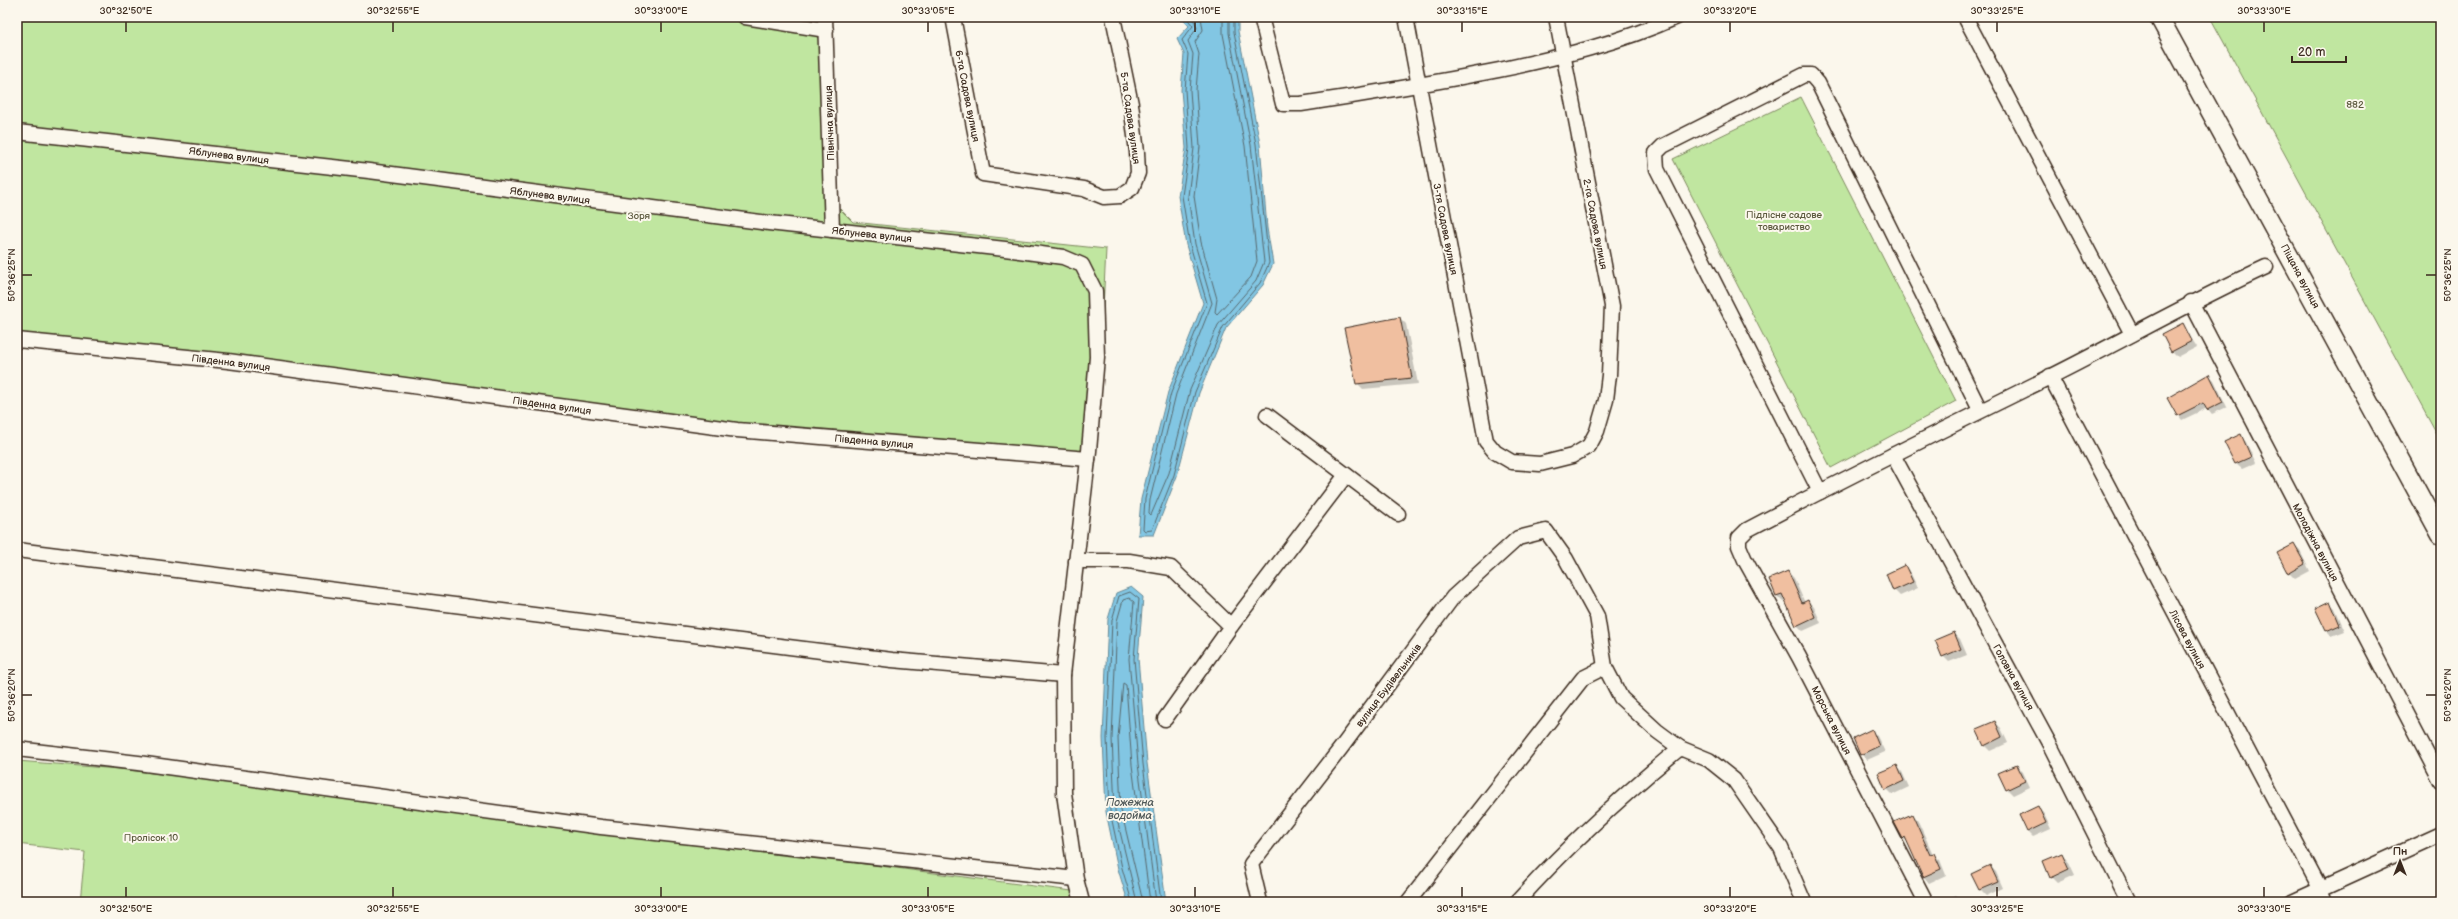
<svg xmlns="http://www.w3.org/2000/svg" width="2458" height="919" viewBox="0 0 2458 919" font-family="'Balsamiq Sans',sans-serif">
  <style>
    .green { fill: #c0e6a0; stroke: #7e885f }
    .water { fill: #82c6e3; stroke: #668894 }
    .shadow { fill: #0003 }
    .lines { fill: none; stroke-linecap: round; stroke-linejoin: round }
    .shore { stroke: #57686d; stroke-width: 1 }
    .building { fill: #f0bfa0; stroke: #3b2a1e }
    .minor-casing { stroke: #3b2a1e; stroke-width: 17 }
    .tertiary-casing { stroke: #3b2a1e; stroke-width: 21 }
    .minor { stroke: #fbf7ec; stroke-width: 14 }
    .tertiary { stroke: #fbf7ec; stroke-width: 18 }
    .ticks { fill: none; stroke: #3b2a1e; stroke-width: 1.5 }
    .labels { text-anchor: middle; stroke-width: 4; stroke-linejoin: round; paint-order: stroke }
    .street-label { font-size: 10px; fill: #3b2a1e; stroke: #fbf7ec }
    .park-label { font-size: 10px; fill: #5c593e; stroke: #fbf7ec }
    .water-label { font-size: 11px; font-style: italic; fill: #505959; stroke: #fbf7ec }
    .neatline { fill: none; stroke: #3b2a1e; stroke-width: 1.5 }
    .ticks-label { font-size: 10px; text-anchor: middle; fill: #3b2a1e }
  </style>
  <rect width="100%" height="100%" fill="#fbf7ec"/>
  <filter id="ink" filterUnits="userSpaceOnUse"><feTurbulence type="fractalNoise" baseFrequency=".025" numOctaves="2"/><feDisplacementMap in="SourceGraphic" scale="8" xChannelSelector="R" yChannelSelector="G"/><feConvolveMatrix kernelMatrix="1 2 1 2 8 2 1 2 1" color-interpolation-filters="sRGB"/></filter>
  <g filter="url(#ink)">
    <g class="green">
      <polygon points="17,17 831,17 838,207 853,222 1106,249 1095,467 17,344"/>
      <polygon points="2210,17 2441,17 2441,441"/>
      <polygon points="1801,97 1956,401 1831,468 1673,159"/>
      <polygon points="17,761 119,769 336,795 1072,891 1075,902 80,902 85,852 17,844"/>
    </g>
    <g class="water">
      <polygon points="1181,17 1238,17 1238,31 1260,144 1267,228 1273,264 1263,285 1226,328 1199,393 1177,476 1154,535 1138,535 1141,499 1168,392 1203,303 1186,245 1178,196 1186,148 1181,90 1184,54 1177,39 1189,26"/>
      <polygon points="1131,587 1143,597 1138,658 1147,763 1166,902 1128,902 1118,869 1106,812 1103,738 1108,619 1116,593"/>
    </g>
    <g class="shadow">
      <polygon points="1400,318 1406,324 1418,384 1363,389 1357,383"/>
      <polygon points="2182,324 2197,347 2178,357 2172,351"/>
      <polygon points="2209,375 2214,380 2227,407 2212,414 2207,408 2182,420 2178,415"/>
      <polygon points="2240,436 2246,442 2256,463 2242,469 2236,464"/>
      <polygon points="2294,545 2300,551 2310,571 2295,579 2289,573"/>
      <polygon points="1905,566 1910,572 1918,588 1900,596 1894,590"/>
      <polygon points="1788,572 1794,578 1805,603 1808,601 1814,607 1821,623 1803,631 1797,625 1786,600 1783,602 1777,596 1770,580"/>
      <polygon points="2329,603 2335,608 2345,631 2332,636 2326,630"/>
      <polygon points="1954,633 1960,639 1967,655 1949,662 1943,656"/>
      <polygon points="1995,722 2001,728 2008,743 1990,751 1984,745"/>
      <polygon points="1871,730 1877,736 1885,752 1867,760 1861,754"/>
      <polygon points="1897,766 1902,772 1909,787 1892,795 1886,789"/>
      <polygon points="2017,766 2023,772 2030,787 2013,795 2007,789"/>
      <polygon points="2038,808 2044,814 2051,829 2033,837 2027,831"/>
      <polygon points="1912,815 1918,821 1933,854 1940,860 1946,875 1929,883 1924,877 1909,843 1903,838"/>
      <polygon points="2062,854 2068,860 2075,875 2057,883 2051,877"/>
      <polygon points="1990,866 1996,872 2003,888 1986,896 1980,890 1973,874"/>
      <polygon points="1956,895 1963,902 1941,902"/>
    </g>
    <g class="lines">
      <g class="shore">
        <polyline points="1186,17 1193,26 1182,40 1188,54 1185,90 1189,148 1182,196 1190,245 1207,303 1171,393 1145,499 1143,529 1145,531 1152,530 1174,475 1195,392 1223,327 1260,283 1269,263 1256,144 1234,32 1234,17"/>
        <polyline points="1193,17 1197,28 1188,41 1193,54 1190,90 1194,148 1188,196 1195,244 1212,303 1176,394 1150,500 1149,513 1151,515 1169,473 1190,390 1218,325 1256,281 1264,262 1251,145 1229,33 1229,17"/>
        <polyline points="1201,17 1203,30 1195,42 1199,54 1196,90 1200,147 1194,196 1201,242 1217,299 1215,312 1217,314 1251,277 1257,261 1245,146 1223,34 1223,17"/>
        <polyline points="1132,902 1122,868 1110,811 1107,738 1112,620 1119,596 1130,592 1139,599 1134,659 1143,764 1161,902"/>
        <polyline points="1137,902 1115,811 1112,738 1117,621 1123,600 1129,598 1134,602 1129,659 1138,764 1156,902"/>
        <polyline points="1143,902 1121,810 1118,738 1123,683 1126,685 1132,765 1150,902"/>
      </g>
    </g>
    <g class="building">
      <polygon points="1400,317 1412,378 1356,384 1344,328"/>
      <polygon points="2183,323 2192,341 2171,352 2162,334"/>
      <polygon points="2209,374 2223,402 2207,410 2203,403 2177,416 2167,398"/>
      <polygon points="2241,434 2251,457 2235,464 2224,442"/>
      <polygon points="2294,544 2305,564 2288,574 2277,553"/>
      <polygon points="1905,565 1913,582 1893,591 1886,574"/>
      <polygon points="1788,571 1802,603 1808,600 1815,617 1796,626 1782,594 1776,596 1769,579"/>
      <polygon points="2330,601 2340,625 2326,631 2315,608"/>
      <polygon points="1954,632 1961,649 1942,657 1935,640"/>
      <polygon points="1995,721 2002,737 1984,746 1976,729"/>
      <polygon points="1872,729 1879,746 1860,755 1853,738"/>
      <polygon points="1897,765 1904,781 1885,790 1878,773"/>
      <polygon points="2017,765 2025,781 2006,790 1998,773"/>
      <polygon points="2038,806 2046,823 2027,832 2019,815"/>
      <polygon points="1912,814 1930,854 1934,853 1941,869 1923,877 1905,837 1903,839 1894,822"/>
      <polygon points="2062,853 2069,869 2050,878 2043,861"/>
      <polygon points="1990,865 1998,882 1979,890 1971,874"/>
    </g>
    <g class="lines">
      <g class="minor-casing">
        <g id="minor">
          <polyline points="745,17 826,30"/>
          <polyline points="825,17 832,230"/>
          <polyline points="953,17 983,174 1084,189 1104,197 1120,196 1132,188 1138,173 1137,152 1131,104 1113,17"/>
          <path d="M1261 17 1283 104H1301C1368 94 1433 83 1499 70 1560 57 1620 43 1677 17"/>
          <polyline points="1406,17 1486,441 1495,452 1512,462 1540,464 1572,456 1589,446 1597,431 1606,400 1609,375 1612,306 1556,17"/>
          <polyline points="1965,17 2132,334"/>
          <polyline points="17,132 369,171 769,223 1005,249 1063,257 1082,265 1095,291 1097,357 1089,451 1063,675 1064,793 1076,879 1082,902"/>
          <polyline points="2191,302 2441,781"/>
          <polyline points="17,340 228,361 737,430 1088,459"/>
          <polyline points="2050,376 2320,888 2325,902"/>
          <polyline points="1267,415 1398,514"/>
          <polyline points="1893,455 2050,745 2129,902"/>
          <polyline points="1820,492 1657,169 1656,153 1663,146 1804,75 1811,75 1818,83 1980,410"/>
          <polyline points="17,550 892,660 1063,675"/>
          <polyline points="1076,561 1129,561 1171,568 1231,626"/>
          <polyline points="1165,719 1231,626 1346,475"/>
          <polyline points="17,749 138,763 601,827 1076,879"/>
          <polyline points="1260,902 1251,864 1341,748 1453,597 1518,538 1546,531 1566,559 1597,616 1605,667 1621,698 1657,731 1680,748 1709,760 1734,780 1781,848 1804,902"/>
          <polyline points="1408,902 1583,678 1605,667"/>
          <path d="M1517 902C1567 846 1622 796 1680 748"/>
          <path d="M1926 902 1799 657 1745 560 1739 546V538L1747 530C1847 477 1948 427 2050 377 2122 341 2192 301 2266 267"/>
          <polyline points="2292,902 2441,834"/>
        </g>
      </g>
      <g class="tertiary-casing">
        <polyline id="tertiary" points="2159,17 2441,535"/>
      </g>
      <use href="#minor" class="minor"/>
      <use href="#tertiary" class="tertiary"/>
    </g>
  </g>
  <path class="ticks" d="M126 22V32M393 22V32M661 22V32M928 22V32M1195 22V32M1462 22V32M1730 22V32M1997 22V32M2264 22V32M22 275H32M2426 275H2436M22 695H32M2426 695H2436M126 887V897M393 887V897M661 887V897M928 887V897M1195 887V897M1462 887V897M1730 887V897M1997 887V897M2264 887V897"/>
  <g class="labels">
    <g class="street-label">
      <text transform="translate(968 96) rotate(79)" y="4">6-та Садова вулиця</text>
      <text transform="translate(1131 118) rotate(82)" y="4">5-та Садова вулиця</text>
      <text transform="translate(829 123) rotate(-92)" y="4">Північна вулиця</text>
      <text transform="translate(229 155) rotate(7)" y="4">Яблунева вулиця</text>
      <text transform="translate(550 195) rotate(7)" y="4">Яблунева вулиця</text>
      <text transform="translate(1596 224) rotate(79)" y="4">2-га Садова вулиця</text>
      <text transform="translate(1446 229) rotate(79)" y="4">3-тя Садова вулиця</text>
      <text transform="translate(872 234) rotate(6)" y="4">Яблунева вулиця</text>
      <text transform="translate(2301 276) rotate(62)" y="4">Піщана вулиця</text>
      <text transform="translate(231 362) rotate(7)" y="4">Південна вулиця</text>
      <text transform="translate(552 405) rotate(8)" y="4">Південна вулиця</text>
      <text transform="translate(874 441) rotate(5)" y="4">Південна вулиця</text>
      <text transform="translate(2316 542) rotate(62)" y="4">Молодіжна вулиця</text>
      <text transform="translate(2188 639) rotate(62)" y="4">Лісова вулиця</text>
      <text transform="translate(2014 677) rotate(61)" y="4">Головна вулиця</text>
      <text transform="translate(1388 685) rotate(-53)" y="4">вулиця Будівельників</text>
      <text transform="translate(1832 720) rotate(63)" y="4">Морська вулиця</text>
    </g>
    <g class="park-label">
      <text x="2355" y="108">882</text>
      <text x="1784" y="218">Підлісне садове<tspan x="1784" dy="12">товариство</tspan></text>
      <text x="639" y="219">Зоря</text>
      <text x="151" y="841">Пролісок 10</text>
    </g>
    <g class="water-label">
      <text x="1130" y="806">Пожежна<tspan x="1130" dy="13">водойма</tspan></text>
    </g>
  </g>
  <rect width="2458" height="919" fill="none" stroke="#fbf7ec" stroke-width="44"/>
  <g transform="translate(2400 861)" stroke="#fbf7ec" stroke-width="3" paint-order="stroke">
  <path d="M0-3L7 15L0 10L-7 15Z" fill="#3b2a1e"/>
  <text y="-6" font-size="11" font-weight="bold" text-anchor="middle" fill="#3b2a1e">Пн</text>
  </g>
  <path d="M2292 56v6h54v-6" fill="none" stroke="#3b2a1e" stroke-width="2"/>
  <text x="2298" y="56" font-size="12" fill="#3b2a1e" stroke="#fbf7ec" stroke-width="3" paint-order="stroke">20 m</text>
  <rect x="22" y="22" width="2414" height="875" class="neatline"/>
  <g class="ticks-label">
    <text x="126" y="14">30°32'50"E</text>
    <text x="393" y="14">30°32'55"E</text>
    <text x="661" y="14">30°33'00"E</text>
    <text x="928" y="14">30°33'05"E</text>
    <text x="1195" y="14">30°33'10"E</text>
    <text x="1462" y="14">30°33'15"E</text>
    <text x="1730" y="14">30°33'20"E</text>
    <text x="1997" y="14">30°33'25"E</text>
    <text x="2264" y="14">30°33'30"E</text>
    <text transform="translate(11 275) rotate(-90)" y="4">50°36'25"N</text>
    <text transform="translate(2447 275) rotate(-90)" y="4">50°36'25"N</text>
    <text transform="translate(11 695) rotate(-90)" y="4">50°36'20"N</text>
    <text transform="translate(2447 695) rotate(-90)" y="4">50°36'20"N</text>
    <text x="126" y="912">30°32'50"E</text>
    <text x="393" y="912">30°32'55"E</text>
    <text x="661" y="912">30°33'00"E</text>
    <text x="928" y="912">30°33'05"E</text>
    <text x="1195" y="912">30°33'10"E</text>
    <text x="1462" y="912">30°33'15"E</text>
    <text x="1730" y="912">30°33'20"E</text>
    <text x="1997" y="912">30°33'25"E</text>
    <text x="2264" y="912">30°33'30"E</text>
  </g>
</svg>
